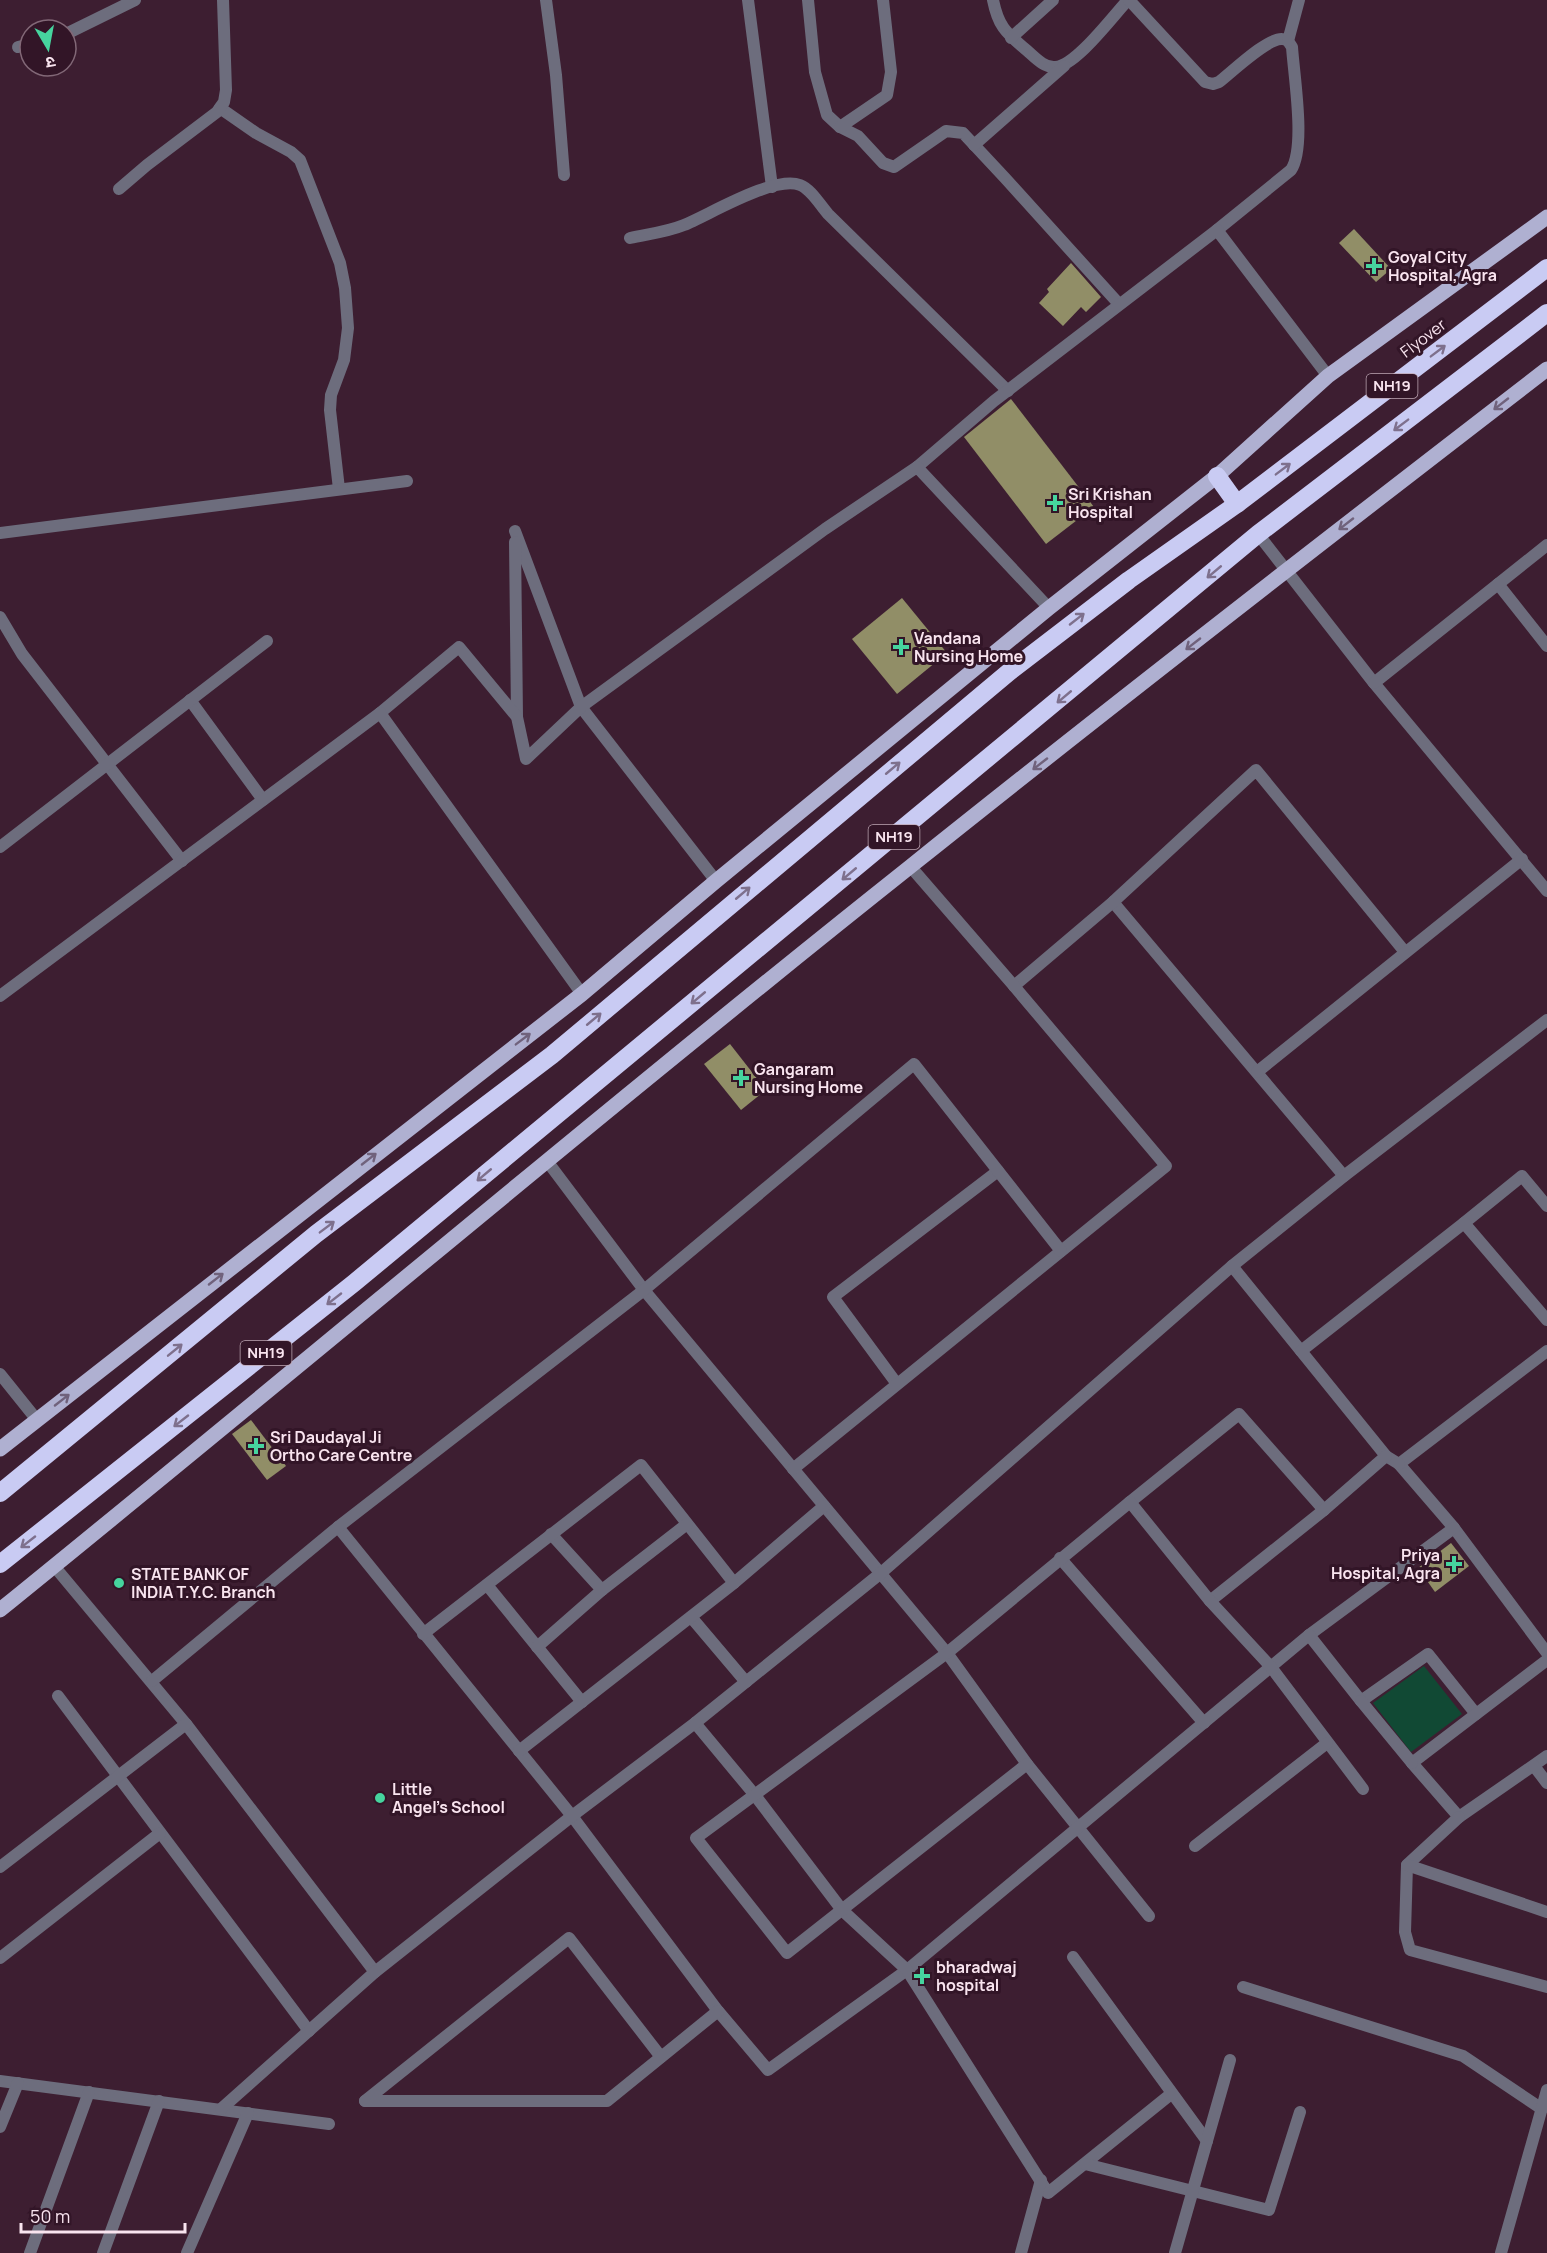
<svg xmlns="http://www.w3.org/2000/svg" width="1547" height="2253" viewBox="0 0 1547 2253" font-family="Manrope,'Noto Sans Devanagari',sans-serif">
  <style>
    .green { fill: #114934 }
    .building { fill: #918e67 }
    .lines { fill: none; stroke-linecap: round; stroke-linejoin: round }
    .street { stroke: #6d6d7d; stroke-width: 12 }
    .primary { stroke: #afb0d1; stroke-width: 15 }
    .highway { stroke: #c9cbf3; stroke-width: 18 }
    .oneway { stroke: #7e708d }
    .oneway2 { stroke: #70627c }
    .poi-dot { fill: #46d49e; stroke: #321527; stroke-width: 2 }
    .labels { text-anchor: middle; stroke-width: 6; stroke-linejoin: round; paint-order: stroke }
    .shield { fill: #321527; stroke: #bda6b3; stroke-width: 1.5 }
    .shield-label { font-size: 15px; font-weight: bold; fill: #f9e4ef }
    .poi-label { font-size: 16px; font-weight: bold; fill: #f9e4ef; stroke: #321527; text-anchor: start }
    .street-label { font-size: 16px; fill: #f9e4ef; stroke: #321527 }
  </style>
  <rect width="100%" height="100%" fill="#3d1e31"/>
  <polygon class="green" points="1424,1666 1462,1714 1411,1752 1373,1703"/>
  <g class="building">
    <polygon points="1354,229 1391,269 1376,282 1339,243"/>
    <polygon points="1071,263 1101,297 1086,312 1081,307 1063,326 1039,303 1049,292 1047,289"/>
    <polygon points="1011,399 1094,507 1046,544 964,437"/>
    <polygon points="902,598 947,653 897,694 852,639"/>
    <polygon points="730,1044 766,1090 741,1110 704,1064"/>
    <polygon points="251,1420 286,1466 267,1480 232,1434"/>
    <polygon points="1451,1543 1469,1566 1435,1592 1418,1568"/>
  </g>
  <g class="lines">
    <g class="street">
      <polyline points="546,0 556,75 564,175"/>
      <polyline points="748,0 772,187"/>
      <polyline points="808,0 815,72 827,115 840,127 858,136 883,163 894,167 946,131 963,133 1005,178 1119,304"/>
      <path d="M993 0C998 25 1005 32 1024 48 1033 55 1043 68 1055 67 1075 67 1113 16 1128 0"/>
      <path d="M1129 0 1205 82 1213 84 1219 82C1232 72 1267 38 1282 39 1288 39 1289 43 1292 47 1294 77 1306 147 1291 170L1217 230"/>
      <polyline points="66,34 135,0"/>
      <polyline points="1011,38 1053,0"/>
      <polyline points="1288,41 1299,0"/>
      <polyline points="18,47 30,44"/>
      <polyline points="220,108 256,133 291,152 300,160 340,263 345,288 348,328 344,360 331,395 330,410 339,489"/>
      <polyline points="840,127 887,95 891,72 883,0"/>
      <polyline points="974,145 1064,66"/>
      <polyline points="119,189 147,165 217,112 224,102 226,90 223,0"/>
      <path d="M630 238C648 234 667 232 684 225 709 215 774 175 800 185 811 189 820 205 828 214L1008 391"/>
      <polyline points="917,467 994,401 1217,230 1328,376"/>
      <polyline points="515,531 581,707 716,881"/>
      <polyline points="0,533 407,481"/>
      <polyline points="1258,534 1374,683 1547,891"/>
      <polyline points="515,542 517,717"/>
      <polyline points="1498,584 1547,646"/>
      <polyline points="0,617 22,654 182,861"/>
      <polyline points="1374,683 1547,545"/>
      <polyline points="190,700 263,800"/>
      <polyline points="380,713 459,647 517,717 526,759 581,707 825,529 917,467 1049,608"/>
      <polyline points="0,847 267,641"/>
      <polyline points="1113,902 1344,1176"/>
      <polyline points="1014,986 1113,902 1256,770 1405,952"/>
      <polyline points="0,996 380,713 582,994"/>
      <polyline points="1257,1072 1522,859"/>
      <polyline points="547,1161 644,1290 947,1653 1027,1764 1149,1916"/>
      <polyline points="1464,1223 1522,1176 1547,1206"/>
      <polyline points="1232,1266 1301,1351"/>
      <polyline points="1547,1351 1399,1464 1454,1528 1547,1653"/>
      <polyline points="0,1374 37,1420"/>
      <polyline points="897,1384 833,1297 998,1171"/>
      <polyline points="1399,1464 1386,1456 1301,1351 1464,1223 1547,1320"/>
      <polyline points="793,1469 1166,1166 1014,986 910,866"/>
      <polyline points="1130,1502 1239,1414 1324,1510"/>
      <polyline points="338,1527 572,1816 718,2011 768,2070 907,1970 1309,1635 1454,1528"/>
      <polyline points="551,1534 602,1590"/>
      <polyline points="1060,1558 1204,1723"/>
      <polyline points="54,1566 186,1724 375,1972"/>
      <polyline points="734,1583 824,1506"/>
      <polyline points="487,1585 582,1702"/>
      <polyline points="1210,1601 1324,1510 1386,1456"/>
      <polyline points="691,1617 746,1682"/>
      <polyline points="423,1634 641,1465 734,1583 519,1751"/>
      <polyline points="1309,1635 1361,1701 1428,1654 1476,1714"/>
      <polyline points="537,1647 602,1590 687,1524"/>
      <polyline points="1547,1660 1412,1763 1459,1817 1547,1756"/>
      <polyline points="152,1681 338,1527 644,1290 914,1064 1061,1251"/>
      <polyline points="58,1696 309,2031"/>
      <polyline points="1361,1701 1412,1763"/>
      <polyline points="695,1723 754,1794 842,1910 907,1970 1048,2193 1171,2094"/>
      <polyline points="1027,1764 787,1953 696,1838 947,1653 1130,1502 1210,1601 1271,1667 1363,1789"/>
      <polyline points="1534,1766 1547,1783"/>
      <polyline points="1459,1817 1407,1865 1405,1932 1410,1950 1547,1987"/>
      <polyline points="1195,1846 1327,1743"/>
      <polyline points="1407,1865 1547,1912"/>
      <polyline points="0,1867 186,1724"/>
      <polyline points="1073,1957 1207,2141"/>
      <polyline points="0,1958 160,1833"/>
      <polyline points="1243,1987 1463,2056 1542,2109"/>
      <polyline points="0,2081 329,2124"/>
      <polyline points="365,2101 569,1938 661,2057"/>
      <polyline points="365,2101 607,2101 718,2011"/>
      <polyline points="221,2109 375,1972 572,1816 695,1723 881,1573 1232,1266 1344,1176 1547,1020"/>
      <polyline points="0,2127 18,2083"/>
      <polyline points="1085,2164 1269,2210 1300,2112"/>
      <polyline points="30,2253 89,2092"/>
      <polyline points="103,2253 159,2101"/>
      <polyline points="187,2253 248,2113"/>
      <polyline points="1021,2253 1041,2180"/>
      <polyline points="1175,2253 1230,2060"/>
      <polyline points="1501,2253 1547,2090"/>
    </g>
    <g class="primary">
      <polyline points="0,1449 582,994 716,881 1049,608 1217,476 1328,376 1547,217"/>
      <path d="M0 1610C305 1363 604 1110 911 866 1121 698 1334 533 1547 369"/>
    </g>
    <g class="highway">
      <polyline points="1217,476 1237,504"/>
      <polyline points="0,1493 316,1234 552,1055 1009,672 1129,580 1237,504 1547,268"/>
      <polyline points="0,1564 354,1283 1258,534 1547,313"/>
    </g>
  </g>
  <defs><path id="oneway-shaft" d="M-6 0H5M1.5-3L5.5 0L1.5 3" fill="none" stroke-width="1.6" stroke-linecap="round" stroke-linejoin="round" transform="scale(1.5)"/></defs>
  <g class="oneway">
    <use href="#oneway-shaft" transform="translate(1438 351) rotate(-37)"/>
    <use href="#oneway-shaft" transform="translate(1401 425) rotate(143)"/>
    <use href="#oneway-shaft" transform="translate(1283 469) rotate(-37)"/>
    <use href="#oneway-shaft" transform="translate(1214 572) rotate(140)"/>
    <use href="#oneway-shaft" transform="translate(1077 619) rotate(-38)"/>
    <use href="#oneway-shaft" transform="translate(1064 697) rotate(140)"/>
    <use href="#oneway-shaft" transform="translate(893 768) rotate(-40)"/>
    <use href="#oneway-shaft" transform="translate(849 874) rotate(140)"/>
    <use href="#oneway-shaft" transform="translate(743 893) rotate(-40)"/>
    <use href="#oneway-shaft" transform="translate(698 998) rotate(140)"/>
    <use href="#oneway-shaft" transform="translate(594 1019) rotate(-40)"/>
    <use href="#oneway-shaft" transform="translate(484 1175) rotate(140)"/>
    <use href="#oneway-shaft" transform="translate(327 1227) rotate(-37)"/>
    <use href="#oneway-shaft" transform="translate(334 1299) rotate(142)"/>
    <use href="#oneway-shaft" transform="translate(175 1350) rotate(-39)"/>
    <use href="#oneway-shaft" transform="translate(181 1421) rotate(142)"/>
    <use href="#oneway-shaft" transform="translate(28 1542) rotate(142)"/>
  </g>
  <g class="oneway2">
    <use href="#oneway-shaft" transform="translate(1501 404) rotate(142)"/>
    <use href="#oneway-shaft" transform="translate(1346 524) rotate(142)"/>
    <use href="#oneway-shaft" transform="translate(1193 644) rotate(142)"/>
    <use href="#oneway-shaft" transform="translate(1040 764) rotate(142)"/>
    <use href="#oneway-shaft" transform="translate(523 1039) rotate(-37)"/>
    <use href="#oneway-shaft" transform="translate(369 1159) rotate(-38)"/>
    <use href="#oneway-shaft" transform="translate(216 1279) rotate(-38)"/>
    <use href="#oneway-shaft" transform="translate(62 1400) rotate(-38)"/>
  </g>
  <g class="poi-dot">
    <path d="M1371 257h6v6h6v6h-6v6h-6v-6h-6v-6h6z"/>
    <path d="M1052 494h6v6h6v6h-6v6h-6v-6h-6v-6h6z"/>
    <path d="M898 638h6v6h6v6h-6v6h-6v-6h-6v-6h6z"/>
    <path d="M738 1069h6v6h6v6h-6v6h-6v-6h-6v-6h6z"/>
    <path d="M253 1437h6v6h6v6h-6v6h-6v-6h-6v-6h6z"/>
    <path d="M1451 1555h6v6h6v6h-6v6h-6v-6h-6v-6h6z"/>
    <circle cx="119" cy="1583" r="6"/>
    <circle cx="380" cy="1798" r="6"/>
    <path d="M919 1967h6v6h6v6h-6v6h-6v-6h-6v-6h6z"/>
  </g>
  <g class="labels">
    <g class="shield">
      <rect x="1366.5" y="374" width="51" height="24" rx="4.5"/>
      <rect x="868.5" y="825" width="51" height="24" rx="4.5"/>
      <rect x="240.5" y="1341" width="51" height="24" rx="4.5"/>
    </g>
    <g class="shield-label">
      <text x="1392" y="391">NH19</text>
      <text x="894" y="842">NH19</text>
      <text x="266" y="1358">NH19</text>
    </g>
    <g class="poi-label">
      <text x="1388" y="263">Goyal City<tspan x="1388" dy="18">Hospital, Agra</tspan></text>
      <text x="1068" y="500">Sri Krishan<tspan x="1068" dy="18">Hospital</tspan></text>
      <text x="914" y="644">Vandana<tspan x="914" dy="18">Nursing Home</tspan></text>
      <text x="754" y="1075">Gangaram<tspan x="754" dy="18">Nursing Home</tspan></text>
      <text x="270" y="1443">Sri Daudayal Ji<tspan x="270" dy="18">Ortho Care Centre</tspan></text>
      <text x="1440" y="1561" text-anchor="end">Priya<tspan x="1440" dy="18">Hospital, Agra</tspan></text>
      <text x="131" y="1580">STATE BANK OF<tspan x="131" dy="18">INDIA T.Y.C. Branch</tspan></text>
      <text x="392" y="1795">Little<tspan x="392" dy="18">Angel's School</tspan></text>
      <text x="936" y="1973">bharadwaj<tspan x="936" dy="18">hospital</tspan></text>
    </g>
    <g class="street-label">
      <text transform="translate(1423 338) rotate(-37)" y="6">Flyover</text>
    </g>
  </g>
  <g transform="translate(48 48) rotate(170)"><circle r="28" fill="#321527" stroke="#826877" stroke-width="1.5"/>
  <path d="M0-4.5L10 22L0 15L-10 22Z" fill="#46d49e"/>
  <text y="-9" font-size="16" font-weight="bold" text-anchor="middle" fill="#f9e4ef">उ</text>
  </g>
  <path d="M21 2223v9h164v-9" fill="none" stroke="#f9e4ef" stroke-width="3"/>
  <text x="30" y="2223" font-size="18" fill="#f9e4ef" stroke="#321527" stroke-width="4.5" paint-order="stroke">50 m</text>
</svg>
